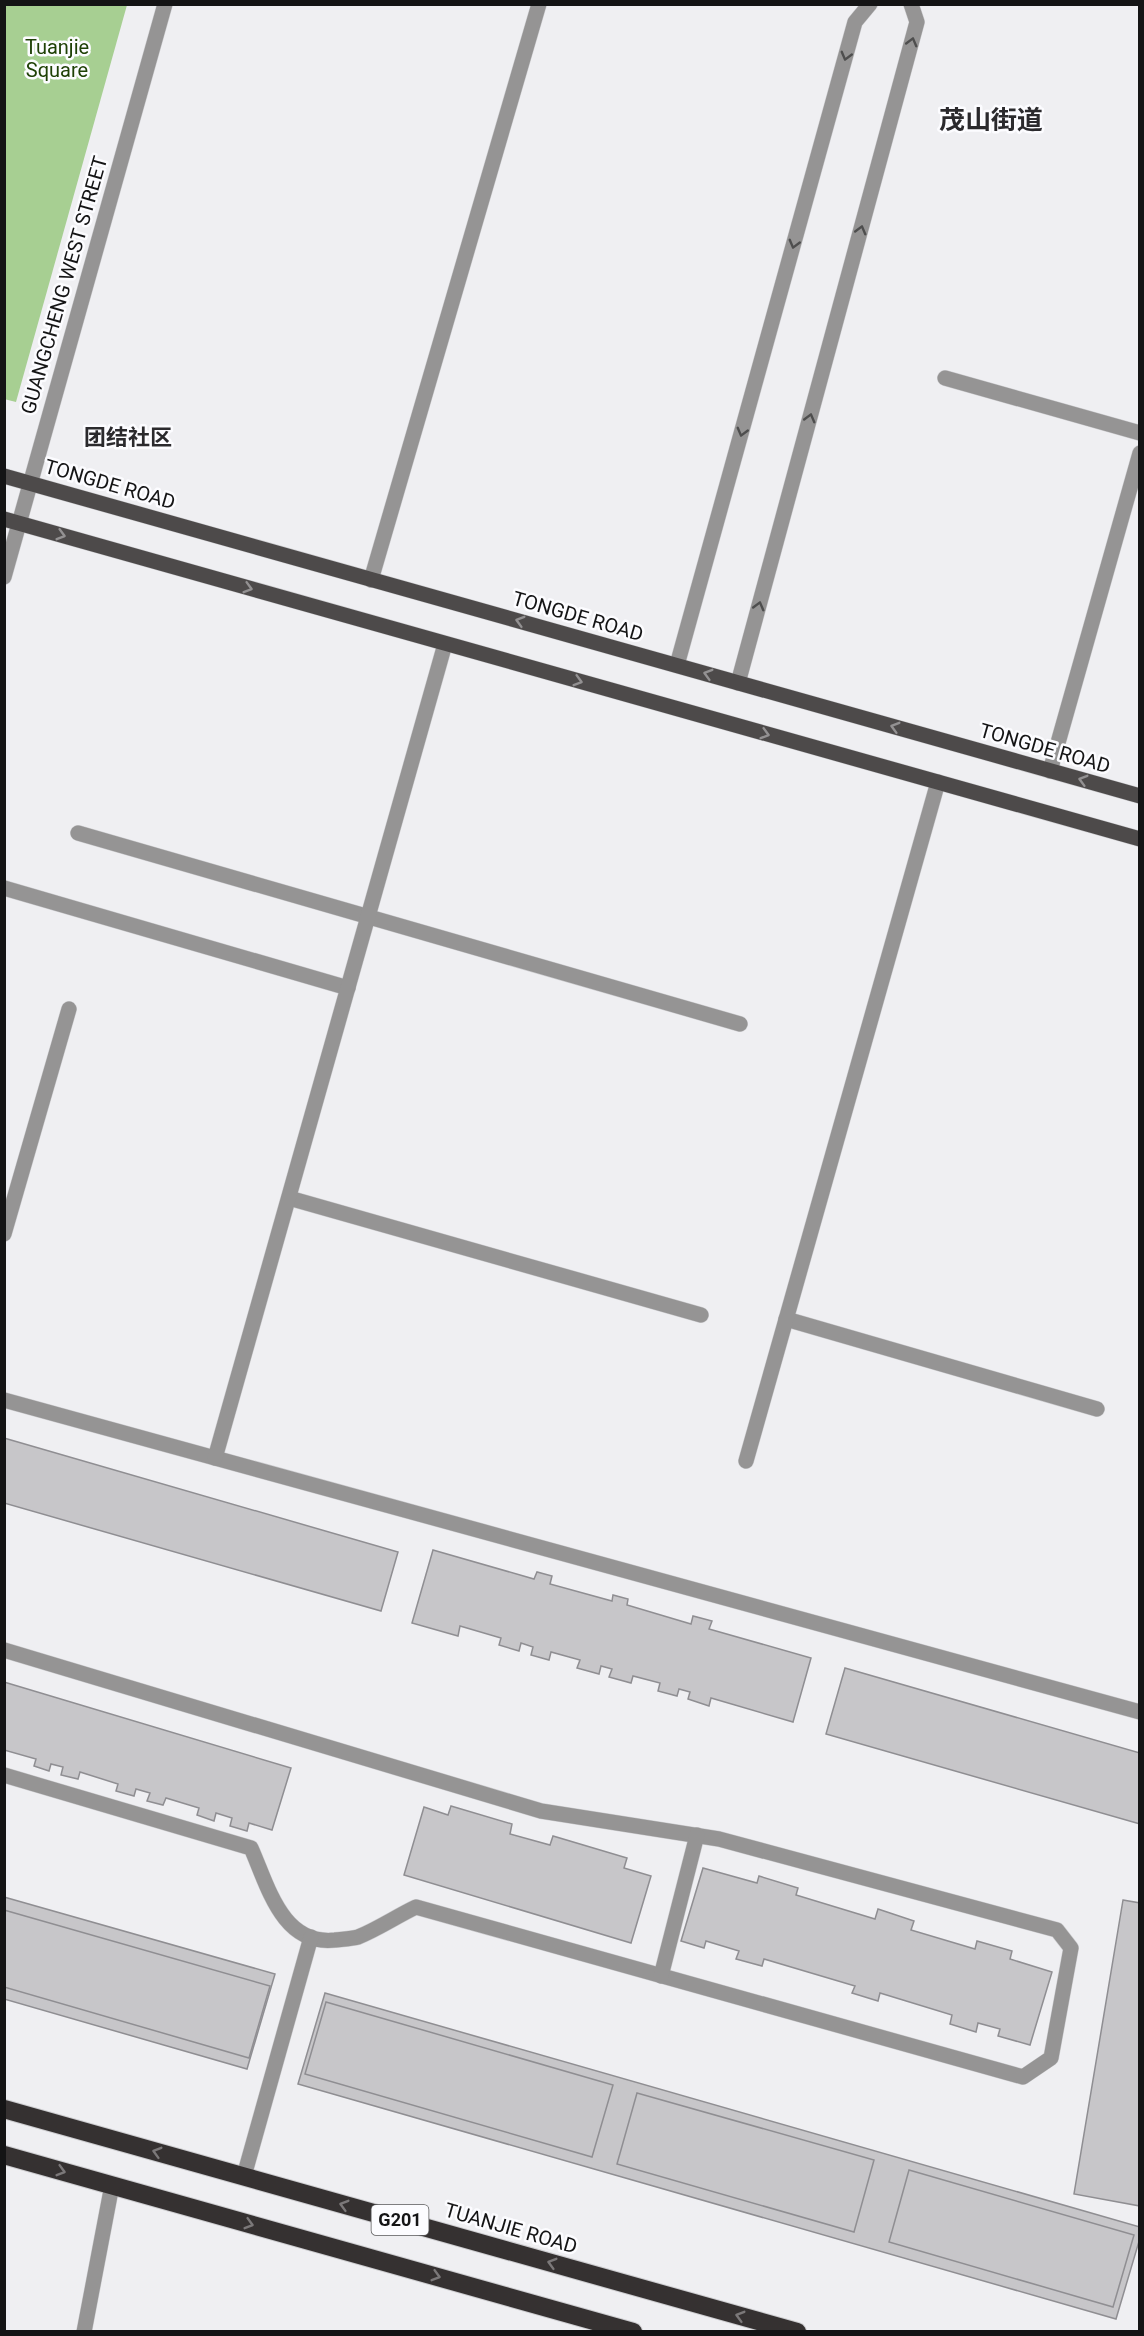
<svg xmlns="http://www.w3.org/2000/svg" width="1144" height="2336" viewBox="0 0 1144 2336" font-family="Roboto,'Noto Sans SC',sans-serif">
  <style>
    .green { fill: #a7cf92 }
    .building { fill: #c7c6c9; stroke: #8f8e92; stroke-width: 1.5 }
    .lines { fill: none; stroke-linecap: round; stroke-linejoin: round }
    .minor-casing { stroke: #cccccf; stroke-width: 16 }
    .major-casing { stroke: #cccccf; stroke-width: 16 }
    .highway-casing { stroke: #cccccf; stroke-width: 20 }
    .minor { stroke: #959494; stroke-width: 15 }
    .major { stroke: #4d4a4a; stroke-width: 15 }
    .highway { stroke: #353131; stroke-width: 18 }
    .oneway { stroke: #4e4e4e }
    .oneway2 { stroke: #939192 }
    .oneway3 { stroke: #7b7879 }
    .labels { text-anchor: middle; stroke-width: 5; stroke-linejoin: round; paint-order: stroke }
    .shield { fill: #fcfcff; stroke: #5a5a5b; stroke-width: 1.5 }
    .shield-label { font-size: 18px; font-weight: bold; fill: #141415 }
    .park-label { font-size: 20px; fill: #1f4106; stroke: #fcfcff }
    .street-label { font-size: 20px; fill: #141415; stroke: #fcfcff }
    .quarter-label { font-size: 22px; font-weight: bold; fill: #2b2a2d; stroke: #fcfcff }
    .district-label { font-size: 26px; font-weight: bold; fill: #2b2a2d; stroke: #fcfcff }
  </style>
  <rect width="100%" height="100%" fill="#efeff2"/>
  <polygon class="green" points="5,4 127,5 16,402 4,399"/>
  <g class="building">
    <polygon points="4,1438 398,1552 381,1611 4,1503"/>
    <polygon points="433,1550 534,1579 537,1572 552,1576 550,1584 612,1601 613,1595 628,1599 627,1605 691,1624 693,1616 712,1621 709,1629 811,1658 793,1722 711,1698 709,1706 688,1699 690,1692 679,1689 677,1696 658,1691 660,1683 633,1676 631,1683 609,1677 612,1669 601,1666 599,1674 577,1668 580,1660 551,1652 549,1660 531,1655 533,1647 521,1643 519,1651 499,1645 501,1638 460,1626 458,1636 412,1623"/>
    <polygon points="845,1668 1140,1753 1140,1824 826,1734"/>
    <polygon points="4,1682 291,1768 272,1830 249,1823 247,1831 230,1826 232,1818 216,1813 214,1821 197,1815 199,1808 166,1798 163,1805 147,1801 150,1793 136,1789 134,1796 116,1791 118,1784 80,1772 78,1779 61,1775 63,1767 51,1764 49,1771 34,1766 36,1759 4,1750"/>
    <polygon points="451,1806 512,1824 510,1834 550,1845 553,1836 627,1858 624,1868 651,1876 631,1943 404,1875 424,1807 448,1815"/>
    <polygon points="703,1868 757,1883 759,1876 798,1888 796,1895 875,1919 878,1909 914,1921 911,1930 975,1949 977,1941 1012,1951 1010,1959 1052,1972 1030,2045 998,2036 1000,2029 978,2023 976,2032 950,2024 952,2015 880,1993 878,2001 852,1993 855,1986 764,1959 762,1966 736,1959 739,1951 706,1941 704,1948 681,1941"/>
    <polygon points="4,1897 275,1974 247,2069 4,1999"/>
    <polygon points="1123,1900 1140,1903 1140,2206 1074,2194"/>
    <polygon points="4,1910 270,1986 249,2058 4,1987"/>
    <polygon points="325,1993 1140,2227 1140,2238 1116,2319 298,2084"/>
    <polygon points="326,2002 613,2085 592,2157 305,2074"/>
    <polygon points="637,2093 874,2160 854,2232 617,2164"/>
    <polygon points="909,2170 1134,2235 1113,2307 889,2242"/>
  </g>
  <g class="lines">
    <g class="minor-casing">
      <g id="minor">
        <polyline points="945,378 1140,433"/>
        <polyline points="4,577 165,4"/>
        <polyline points="371,580 539,4"/>
        <polyline points="677,665 855,22 870,4"/>
        <polyline points="738,683 917,22 911,4"/>
        <polyline points="1050,771 1140,453"/>
        <polyline points="78,833 740,1024"/>
        <polyline points="4,888 348,988"/>
        <polyline points="289,1198 701,1315"/>
        <polyline points="4,1234 69,1009"/>
        <polyline points="786,1319 1097,1409"/>
        <polyline points="4,1400 1140,1712"/>
        <polyline points="215,1458 445,644"/>
        <polyline points="746,1461 938,782"/>
        <path d="M4 1650 541 1811 719 1839 1057 1930 1071 1948 1051 2058 1023 2077 416 1907C397 1916 378 1929 358 1937 351 1939 342 1939 335 1940 282 1946 268 1886 251 1848L4 1775"/>
        <polyline points="661,1976 697,1835"/>
        <polyline points="244,2176 311,1937"/>
        <polyline points="84,2332 112,2185"/>
      </g>
    </g>
    <g class="major-casing">
      <g id="major">
        <polyline points="4,476 1140,796"/>
        <polyline points="4,519 1140,839"/>
      </g>
    </g>
    <g class="highway-casing">
      <g id="highway">
        <polyline points="4,2109 797,2332"/>
        <polyline points="4,2155 633,2332"/>
      </g>
    </g>
    <use href="#minor" class="minor"/>
    <use href="#major" class="major"/>
    <use href="#highway" class="highway"/>
  </g>
  <defs><path id="oneway-chevron" d="M-2-3.5L2.5 0L-2 3.5" fill="none" stroke-width="1.6" stroke-linecap="round" stroke-linejoin="round" transform="scale(1.5)"/></defs>
  <g class="oneway">
    <use href="#oneway-chevron" transform="translate(912 42) rotate(-75)"/>
    <use href="#oneway-chevron" transform="translate(846 56) rotate(105)"/>
    <use href="#oneway-chevron" transform="translate(861 230) rotate(-75)"/>
    <use href="#oneway-chevron" transform="translate(794 244) rotate(105)"/>
    <use href="#oneway-chevron" transform="translate(810 418) rotate(-75)"/>
    <use href="#oneway-chevron" transform="translate(742 432) rotate(105)"/>
    <use href="#oneway-chevron" transform="translate(759 606) rotate(-75)"/>
  </g>
  <g class="oneway2">
    <use href="#oneway-chevron" transform="translate(61 535) rotate(16)"/>
    <use href="#oneway-chevron" transform="translate(248 588) rotate(16)"/>
    <use href="#oneway-chevron" transform="translate(520 621) rotate(-164)"/>
    <use href="#oneway-chevron" transform="translate(708 674) rotate(-164)"/>
    <use href="#oneway-chevron" transform="translate(578 681) rotate(16)"/>
    <use href="#oneway-chevron" transform="translate(895 727) rotate(-164)"/>
    <use href="#oneway-chevron" transform="translate(765 734) rotate(16)"/>
    <use href="#oneway-chevron" transform="translate(1083 780) rotate(-164)"/>
  </g>
  <g class="oneway3">
    <use href="#oneway-chevron" transform="translate(157 2152) rotate(-164)"/>
    <use href="#oneway-chevron" transform="translate(61 2171) rotate(16)"/>
    <use href="#oneway-chevron" transform="translate(344 2205) rotate(-164)"/>
    <use href="#oneway-chevron" transform="translate(249 2224) rotate(16)"/>
    <use href="#oneway-chevron" transform="translate(552 2263) rotate(-164)"/>
    <use href="#oneway-chevron" transform="translate(436 2276) rotate(16)"/>
    <use href="#oneway-chevron" transform="translate(740 2316) rotate(-164)"/>
  </g>
  <g class="labels">
    <rect class="shield" x="371.5" y="2205" width="57" height="30" rx="4.5"/>
    <g class="shield-label">
      <text x="400" y="2226">G201</text>
    </g>
    <g class="park-label">
      <text x="57" y="54">Tuanjie<tspan x="57" dy="23">Square</tspan></text>
    </g>
    <g class="street-label">
      <text transform="translate(64 285) rotate(-74)" y="7">GUANGCHENG WEST STREET</text>
      <text transform="translate(110 484) rotate(16)" y="7">TONGDE ROAD</text>
      <text transform="translate(578 616) rotate(16)" y="7">TONGDE ROAD</text>
      <text transform="translate(1045 748) rotate(16)" y="7">TONGDE ROAD</text>
      <text transform="translate(511 2228) rotate(16)" y="7">TUANJIE ROAD</text>
    </g>
    <g class="quarter-label">
      <text x="128" y="445">团结社区</text>
    </g>
    <g class="district-label">
      <text x="991" y="129">茂山街道</text>
    </g>
  </g>
  <rect width="1144" height="2336" fill="none" stroke="#141415" stroke-width="12"/>
</svg>
